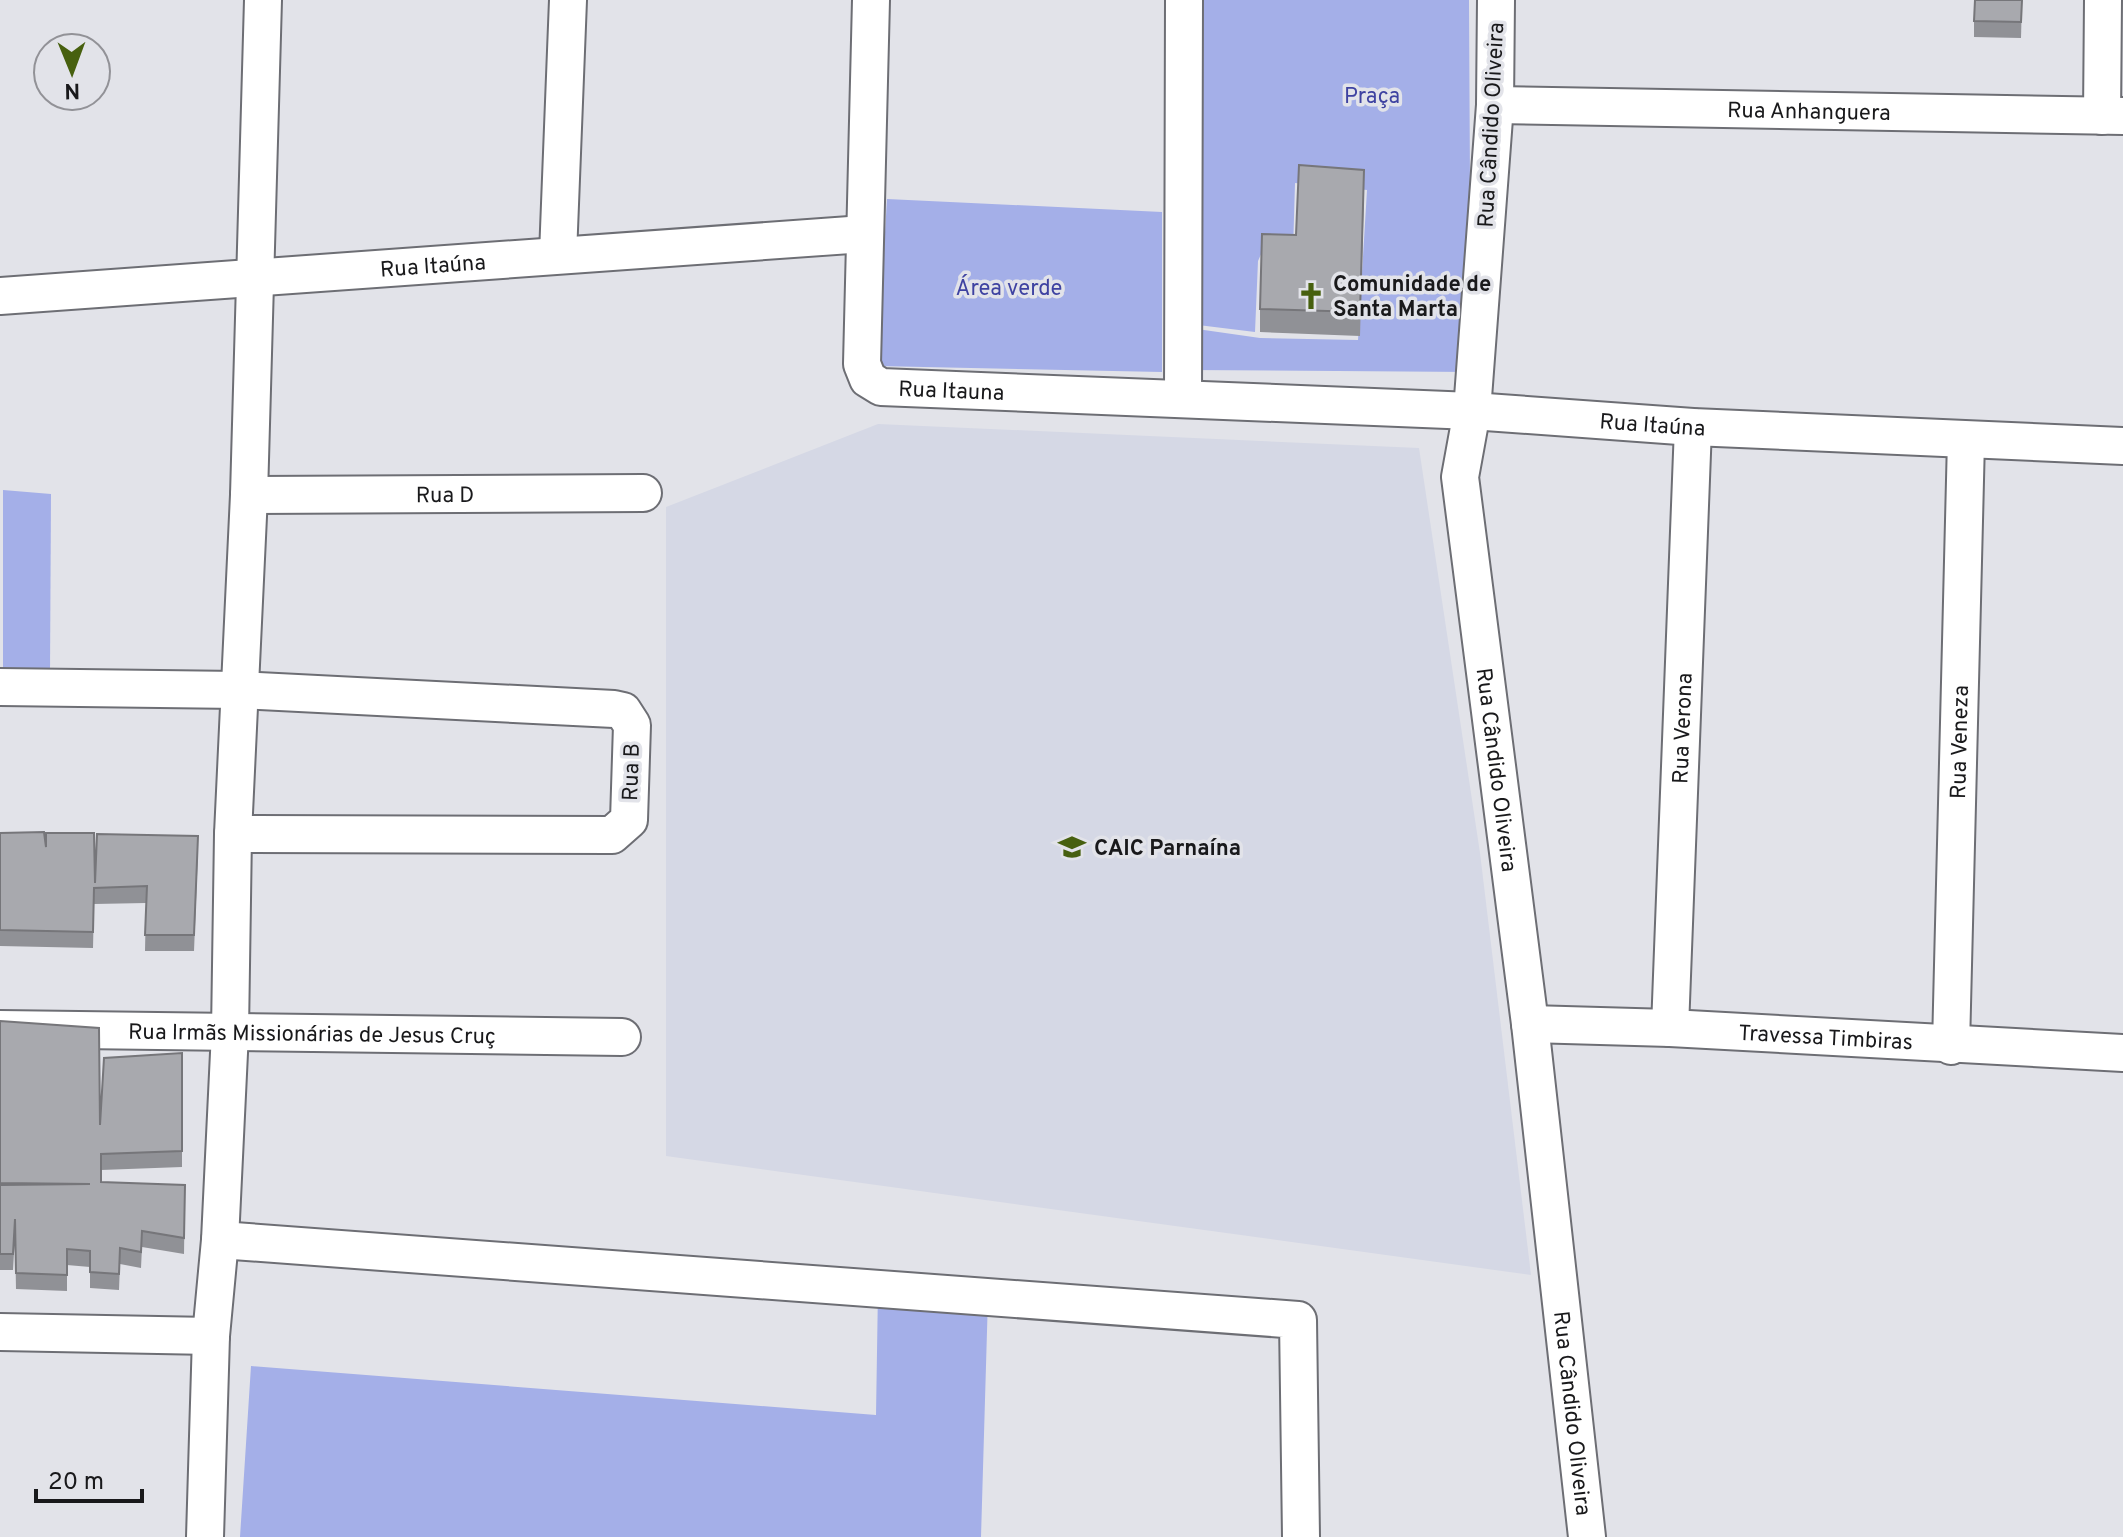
<svg xmlns="http://www.w3.org/2000/svg" width="2123" height="1537" viewBox="0 0 2123 1537" font-family="Overpass,sans-serif">
  <style>
    .built { fill: #d5d8e5 }
    .green { fill: #a4afe8 }
    .lines { fill: none; stroke-linecap: round; stroke-linejoin: round }
    .minor-casing { stroke: #6d6e74; stroke-width: 40 }
    .minor { stroke: #fff; stroke-width: 36 }
    .wall { fill: #909196 }
    .building { fill: #a8a9ae; stroke: #76767a; stroke-width: 2 }
    .labels { text-anchor: middle; stroke-width: 7; stroke-linejoin: round; paint-order: stroke }
    .park-label { font-size: 22px; fill: #3e42a1; stroke: #e2e3e9 }
    .street-label { font-size: 22px; fill: #19191b; stroke: #e2e3e9 }
    .poi-label { font-size: 22px; font-weight: bold; fill: #19191b; stroke: #e2e3e9; text-anchor: start }
  </style>
  <rect width="100%" height="100%" fill="#e2e3e9"/>
  <polygon class="built" points="878,424 1419,448 1480,853 1531,1275 666,1156 666,507"/>
  <g class="green">
    <polygon points="1193,0 1469,0 1471,372 1189,370 1190,328 1260,338 1358,340 1367,190 1295,183 1293,252 1262,252 1258,261 1255,332 1190,324"/>
    <polygon points="887,199 1162,212 1162,372 877,366"/>
    <polygon points="3,490 51,494 50,672 3,673"/>
    <polygon points="878,1289 988,1297 981,1537 240,1537 251,1366 876,1415"/>
  </g>
  <g class="lines">
    <g class="minor-casing">
      <g id="minor">
        <path id="s1" d="M871 0 862 364 868 379 881 387 1472 411 1693 427 2123 446"/>
        <path id="s2" d="M1496 0 1495 105 1472 411 1460 477 1530 1024 1587 1537"/>
        <path id="s3" d="M1495 105 2123 116"/>
        <polyline points="2102,116 2103,0"/>
        <polyline points="558,255 568,0"/>
        <path id="s4" d="M0 296 864 234"/>
        <polyline points="1183,399 1184,0"/>
        <path id="s5" d="M249 495 643 493"/>
        <polyline points="0,687 239,690 614,709 623,711 632,725 629,820 612,835 233,834"/>
        <path id="s6" d="M1530 1024 1670 1028 2123 1053"/>
        <path id="s7" d="M1670 1028 1693 427"/>
        <path id="s8" d="M0 1029 622 1037"/>
        <path id="s9" d="M1951 1046 1966 440"/>
        <polyline points="220,1240 1298,1320 1301,1537"/>
        <polyline points="0,1332 211,1336"/>
        <polyline points="205,1537 211,1336 220,1240 230,1032 233,834 249,495 263,0"/>
      </g>
    </g>
    <use href="#minor" class="minor"/>
  </g>
  <g class="wall">
    <polygon points="2022,0 2021,38 1974,37 1974,21"/>
    <polygon points="1364,194 1360,336 1260,332 1260,309 1296,235"/>
    <polygon points="0,833 46,847 95,883 198,852 194,951 145,951 146,903 94,904 93,948 0,946"/>
    <polygon points="0,1021 100,1125 182,1053 182,1167 101,1170 101,1182 185,1185 184,1254 142,1247 141,1268 120,1264 119,1290 90,1288 90,1267 67,1265 67,1291 16,1289 15,1235 13,1270 0,1270"/>
  </g>
  <g class="building">
    <polygon points="1975,0 2022,0 2021,22 1974,21"/>
    <polygon points="1299,165 1364,170 1360,312 1260,309 1262,234 1296,235"/>
    <polygon points="44,832 46,847 46,833 94,833 95,883 97,834 198,836 194,935 145,935 147,886 94,888 93,932 0,930 0,833"/>
    <polygon points="0,1021 99,1028 100,1125 104,1058 182,1053 182,1151 101,1154 101,1182 185,1185 184,1238 142,1231 141,1252 120,1248 119,1274 90,1272 90,1251 67,1249 67,1275 16,1273 15,1219 13,1254 0,1254 0,1185 90,1184 0,1183"/>
  </g>
  <defs>
    <g id="church-bare" transform="scale(2.16)"><path d="M-1.2-6h2.4v3.5h3.3v2.4h-3.3V6h-2.4V-.1h-3.3v-2.4h3.3Z" fill="#47600f" stroke="#e2e3e9" stroke-width="2.5" paint-order="stroke"/></g>
    <g id="school-bare" transform="scale(2.16)"><path d="M0-5L7-2L0 1L-7-2ZM-4 1L0 2.5L4 1V4Q0 6-4 4Z" fill="#47600f" stroke="#e2e3e9" stroke-width="2.5" paint-order="stroke"/></g>
  </defs>
  <g fill-rule="evenodd">
    <use href="#church-bare" x="1311" y="296"/>
    <use href="#school-bare" x="1072" y="847"/>
  </g>
  <g class="labels">
    <g class="park-label">
      <text x="1372" y="103">Praça</text>
      <text x="1009" y="295">Área verde</text>
    </g>
    <g class="street-label">
      <text dy="8" stroke="none"><textPath href="#s3" startOffset="314">Rua Anhanguera</textPath></text>
      <text transform="translate(1490 125) rotate(-87)" y="8">Rua Cândido Oliveira</text>
      <text dy="8" stroke="none"><textPath href="#s4" startOffset="434">Rua Itaúna</textPath></text>
      <text dy="8" stroke="none"><textPath href="#s1" startOffset="466">Rua Itauna</textPath></text>
      <text dy="8" stroke="none"><textPath href="#s1" startOffset="1168">Rua Itaúna</textPath></text>
      <text dy="8" stroke="none"><textPath href="#s5" startOffset="196">Rua D</textPath></text>
      <text dy="8" stroke="none"><textPath href="#s7" startOffset="300">Rua Verona</textPath></text>
      <text dy="8" stroke="none"><textPath href="#s9" startOffset="304">Rua Veneza</textPath></text>
      <text dy="8" stroke="none"><textPath href="#s2" startOffset="774">Rua Cândido Oliveira</textPath></text>
      <text transform="translate(630 772) rotate(-88)" y="8">Rua B</text>
      <text dy="8" stroke="none"><textPath href="#s8" startOffset="312">Rua Irmãs Missionárias de Jesus Cruç</textPath></text>
      <text dy="8" stroke="none"><textPath href="#s6" startOffset="296">Travessa Timbiras</textPath></text>
      <text dy="8" stroke="none"><textPath href="#s2" startOffset="1422">Rua Cândido Oliveira</textPath></text>
    </g>
    <g class="poi-label">
      <text x="1333" y="291">Comunidade de<tspan x="1333" dy="25">Santa Marta</tspan></text>
      <text x="1094" y="855">CAIC Parnaína</text>
    </g>
  </g>
  <g transform="translate(72 72) rotate(179)"><circle r="38" fill="#e2e3e9" stroke="#929297" stroke-width="2"/>
  <path d="M0-6L14 30L0 20L-14 30Z" fill="#47600f"/>
  <text y="-12" font-size="22" font-weight="bold" text-anchor="middle" fill="#19191b">N</text>
  </g>
  <path d="M36 1489v12h106v-12" fill="none" stroke="#19191b" stroke-width="4"/>
  <text x="48" y="1489" font-size="24" fill="#19191b" stroke="#e2e3e9" stroke-width="6" paint-order="stroke">20 m</text>
</svg>
